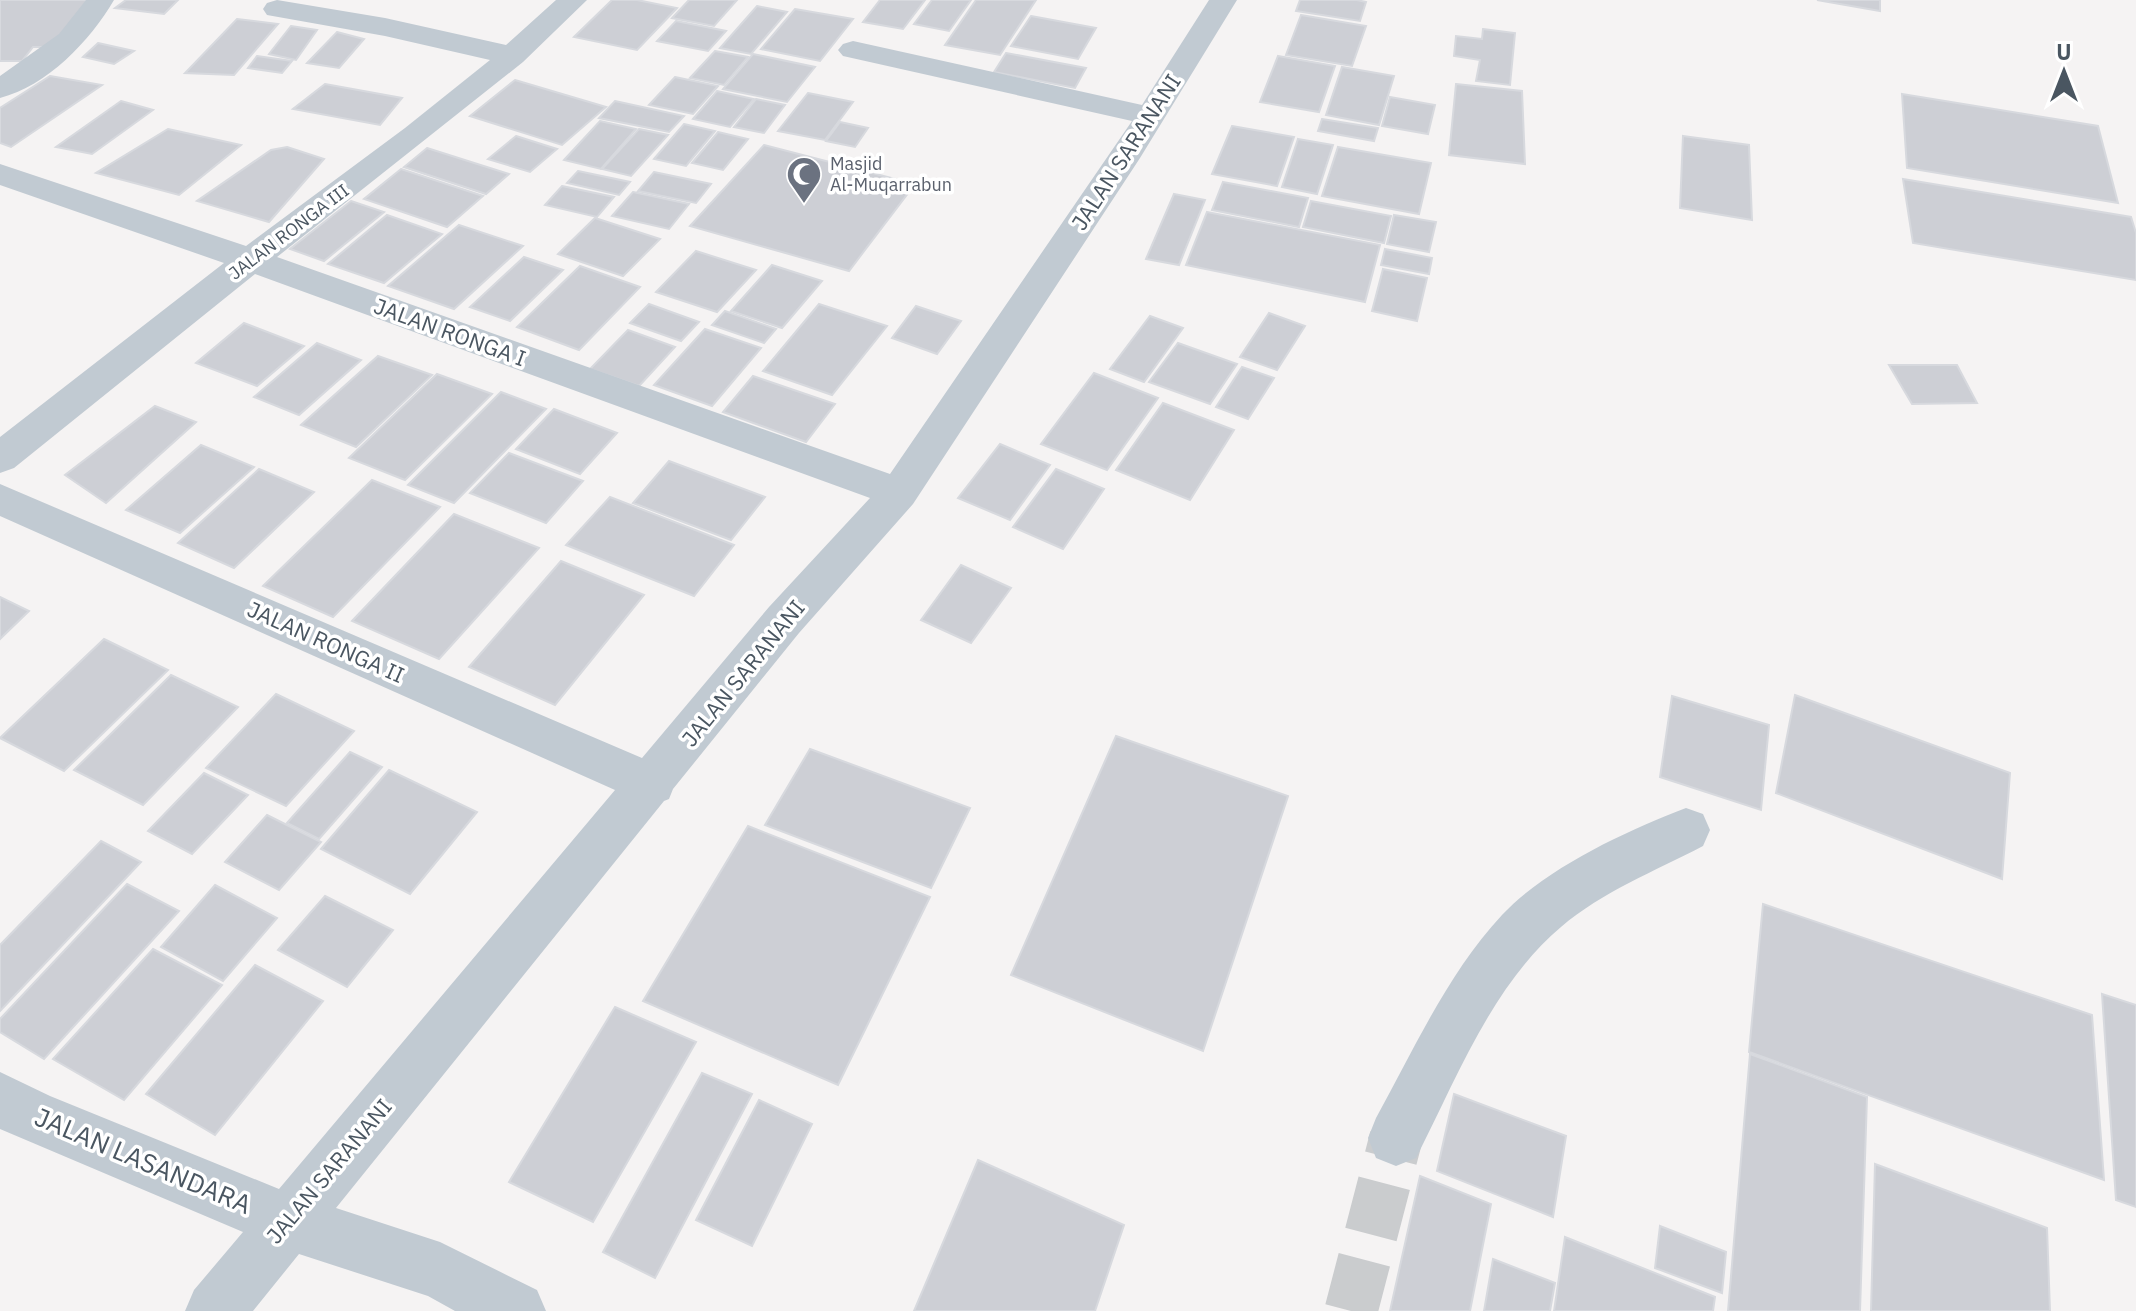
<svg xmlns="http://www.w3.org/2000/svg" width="2136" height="1311" viewBox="0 0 2136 1311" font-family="'IBM Plex Sans',sans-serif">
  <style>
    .building { fill: #cdcfd5; stroke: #d7d9de; stroke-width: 2 }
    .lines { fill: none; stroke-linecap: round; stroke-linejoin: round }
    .minor-tunnel { stroke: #caccce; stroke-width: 53; stroke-dasharray: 53 26; stroke-linecap: butt }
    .minor { fill: #c1cad2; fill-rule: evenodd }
    .labels { text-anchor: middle; stroke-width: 7; stroke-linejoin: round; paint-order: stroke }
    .far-worship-label { font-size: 18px; fill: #5b616d; stroke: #fff; text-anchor: start }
    .far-street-label { font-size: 18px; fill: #4a5661; stroke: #fff }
    .street-label { font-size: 22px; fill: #4a5661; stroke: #fff }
    .near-street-label { font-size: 26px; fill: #4a5661; stroke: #fff }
  </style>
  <rect width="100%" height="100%" fill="#f5f3f3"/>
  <g class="building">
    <polygon points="0,0 90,0 54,47 33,47 22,61 0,61"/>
    <polygon points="126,0 178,0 164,14 115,8"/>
    <polygon points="612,0 637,0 677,8 637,50 574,37"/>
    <polygon points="689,0 737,0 714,26 672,18"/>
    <polygon points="880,0 925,0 903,29 863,22"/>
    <polygon points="932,0 971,0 949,31 914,24"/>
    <polygon points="976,0 1036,0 1000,55 945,45"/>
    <polygon points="1300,0 1357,0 1366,2 1360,21 1296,11"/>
    <polygon points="1817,0 1880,0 1880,11"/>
    <polygon points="757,6 787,12 751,54 720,48"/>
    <polygon points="795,9 853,19 820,61 761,49"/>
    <polygon points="1301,15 1366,26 1352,66 1286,55"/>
    <polygon points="1031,16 1096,28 1078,59 1011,46"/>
    <polygon points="237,19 278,24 234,75 185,73"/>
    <polygon points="676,21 726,31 708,51 657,41"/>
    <polygon points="291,26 317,30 296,60 269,54"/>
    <polygon points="1483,29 1515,33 1510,85 1476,81 1480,60 1454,56 1456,36 1482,39"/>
    <polygon points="337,32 364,39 339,68 307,63"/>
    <polygon points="98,43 134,51 114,64 83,57"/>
    <polygon points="715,51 748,57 724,85 690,78"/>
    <polygon points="1006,53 1086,68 1075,88 994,72"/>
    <polygon points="753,54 815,67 787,102 723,89"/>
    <polygon points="257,56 292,61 282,73 248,68"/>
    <polygon points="1278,56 1335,66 1319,112 1260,102"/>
    <polygon points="1342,67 1394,76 1379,125 1326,115"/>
    <polygon points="50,76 102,85 11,147 0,143 0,108"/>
    <polygon points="675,77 718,86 693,114 649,105"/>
    <polygon points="515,80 606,107 562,145 470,116"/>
    <polygon points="325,84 402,98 380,125 293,109"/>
    <polygon points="1456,84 1522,91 1525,164 1449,155"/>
    <polygon points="717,91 754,99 730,127 693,119"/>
    <polygon points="808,93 853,102 825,140 778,131"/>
    <polygon points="1902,94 2098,126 2118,203 1907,168"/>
    <polygon points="1390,97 1435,105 1428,134 1382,126"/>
    <polygon points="756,99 785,105 764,133 734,127"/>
    <polygon points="121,101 153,110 92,154 56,147"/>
    <polygon points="615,101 684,116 669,132 599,118"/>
    <polygon points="1322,119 1378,128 1374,141 1318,131"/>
    <polygon points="600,121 636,129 601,169 564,160"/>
    <polygon points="840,122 868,128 855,147 826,141"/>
    <polygon points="684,124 715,131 686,166 654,159"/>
    <polygon points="1232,126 1294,137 1277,186 1212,174"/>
    <polygon points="168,129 241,145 179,195 96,173"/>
    <polygon points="639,129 668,135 631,176 602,169"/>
    <polygon points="718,132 748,139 723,170 692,163"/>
    <polygon points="516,136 557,149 530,172 488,159"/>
    <polygon points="1683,136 1749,145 1752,220 1680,208"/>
    <polygon points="1298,139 1333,145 1317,194 1282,187"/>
    <polygon points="764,145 915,184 849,271 690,226"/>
    <polygon points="287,147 324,159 269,222 197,201 271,150"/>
    <polygon points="1338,147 1431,163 1419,214 1322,196"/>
    <polygon points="427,148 509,174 486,194 404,167"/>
    <polygon points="401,169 483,196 447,227 364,199"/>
    <polygon points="578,171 630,182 619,195 567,183"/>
    <polygon points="654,172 711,184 696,203 638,191"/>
    <polygon points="1903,179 2131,217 2136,233 2136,280 1913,243"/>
    <polygon points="1223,182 1308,198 1299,227 1212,210"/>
    <polygon points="562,186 614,197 597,217 545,205"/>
    <polygon points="633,192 689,204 669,229 612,216"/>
    <polygon points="1174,194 1205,200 1179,265 1146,259"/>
    <polygon points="351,201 384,212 324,261 290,249"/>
    <polygon points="1311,201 1391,216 1384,243 1303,227"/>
    <polygon points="1207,212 1380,245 1365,302 1186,265"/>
    <polygon points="387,215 442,234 384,283 328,264"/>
    <polygon points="1394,215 1436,222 1429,252 1387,244"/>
    <polygon points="595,218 660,239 623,276 558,254"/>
    <polygon points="459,225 523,246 454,309 388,286"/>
    <polygon points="1385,249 1432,258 1429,274 1381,265"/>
    <polygon points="696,251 756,270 717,312 656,292"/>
    <polygon points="524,257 563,270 510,321 470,307"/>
    <polygon points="772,265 822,281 782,328 731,311"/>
    <polygon points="580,266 640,287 579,350 517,327"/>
    <polygon points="1383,269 1427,278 1417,321 1372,311"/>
    <polygon points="649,304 699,322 681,341 630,323"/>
    <polygon points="819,304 887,326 832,395 763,371"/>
    <polygon points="916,306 961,321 937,354 892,338"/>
    <polygon points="725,311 776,329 764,343 712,325"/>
    <polygon points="1269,313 1305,326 1277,370 1240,357"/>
    <polygon points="1150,316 1183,328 1144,382 1110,369"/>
    <polygon points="244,323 304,346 257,386 196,363"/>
    <polygon points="705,329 761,348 712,406 654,385"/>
    <polygon points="628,330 675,347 639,386 590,369"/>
    <polygon points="317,343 361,360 299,415 254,397"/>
    <polygon points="1178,343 1237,364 1210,404 1149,382"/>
    <polygon points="378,356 432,375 356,447 301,425"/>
    <polygon points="1889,365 1957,365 1977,403 1912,404"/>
    <polygon points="1242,367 1274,378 1248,419 1216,407"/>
    <polygon points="1094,373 1158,398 1107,470 1041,444"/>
    <polygon points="437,374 492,394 405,480 349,458"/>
    <polygon points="753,376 835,404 806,442 723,412"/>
    <polygon points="501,392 546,409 454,503 408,485"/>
    <polygon points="1163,403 1234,430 1190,500 1116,470"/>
    <polygon points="155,406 196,422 106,503 65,475"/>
    <polygon points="554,409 617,433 580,474 516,449"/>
    <polygon points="1000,444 1050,465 1010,520 958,498"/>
    <polygon points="201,445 254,467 180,533 126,510"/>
    <polygon points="509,453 583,481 546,523 470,493"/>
    <polygon points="669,461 765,497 731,540 633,503"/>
    <polygon points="259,469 314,492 234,568 178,543"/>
    <polygon points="1056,469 1104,489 1063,549 1013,527"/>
    <polygon points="372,480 440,507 333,617 263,586"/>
    <polygon points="610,497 734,545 694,596 566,545"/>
    <polygon points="454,514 539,548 439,659 352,621"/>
    <polygon points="561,561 644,595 555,705 469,667"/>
    <polygon points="961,565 1011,588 971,643 921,620"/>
    <polygon points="0,597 29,611 0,639"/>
    <polygon points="104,639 168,670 64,771 0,738"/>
    <polygon points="171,675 238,707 143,805 74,770"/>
    <polygon points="276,694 354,731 286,806 206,768"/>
    <polygon points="1795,695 2010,773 2002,879 1776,793"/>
    <polygon points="1672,696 1769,725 1761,810 1660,777"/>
    <polygon points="1116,736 1288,796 1203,1051 1011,975"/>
    <polygon points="810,749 970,808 931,888 765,825"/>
    <polygon points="350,752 382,767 319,839 287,823"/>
    <polygon points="389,770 477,812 410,894 321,849"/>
    <polygon points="204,773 248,795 192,854 148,831"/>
    <polygon points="267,815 321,842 279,890 225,862"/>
    <polygon points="748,826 930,897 838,1085 643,1001"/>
    <polygon points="101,841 141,862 0,1011 0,945"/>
    <polygon points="127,884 179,911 44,1059 0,1032 0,1019"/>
    <polygon points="215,885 277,918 223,981 161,947"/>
    <polygon points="325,896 393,930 347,987 278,950"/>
    <polygon points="1763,904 2092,1015 2104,1180 1749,1052"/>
    <polygon points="153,949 222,985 124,1100 53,1059"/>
    <polygon points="255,965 323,1001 215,1135 146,1094"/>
    <polygon points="2102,994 2136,1005 2136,1207 2116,1200"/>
    <polygon points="615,1007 696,1042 593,1222 509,1182"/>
    <polygon points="1750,1054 1867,1097 1860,1311 1728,1311"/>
    <polygon points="702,1073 752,1094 655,1278 603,1252"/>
    <polygon points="1454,1094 1566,1136 1553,1217 1437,1171"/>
    <polygon points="759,1100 812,1124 752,1246 696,1220"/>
    <polygon points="978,1160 1124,1225 1095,1311 914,1311"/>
    <polygon points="1875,1164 2047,1228 2050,1311 1871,1311"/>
    <polygon points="1420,1176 1491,1204 1470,1311 1390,1311"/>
    <polygon points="1660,1226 1726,1252 1722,1293 1655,1268"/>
    <polygon points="1565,1237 1715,1297 1713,1311 1554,1311"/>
    <polygon points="1493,1259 1555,1283 1550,1311 1484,1311"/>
  </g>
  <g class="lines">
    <polyline class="minor-tunnel" points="1351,1311 1396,1138"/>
    <g class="minor">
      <path d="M86 0H114C90 41 47 86 0 98V76L59 34Z"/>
      <polygon points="277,0 385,18 506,45 556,0 587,0 523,62 277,257 890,474 1132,121 843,56 838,50 843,44 853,41 1142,105 1209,0 1237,0 1140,158 913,504 799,633 673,789 669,799 664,801 336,1208 440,1242 537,1290 546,1311 455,1311 428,1296 299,1254 253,1311 185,1311 194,1290 243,1232 0,1129 0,1072 50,1096 279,1189 615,790 0,516 0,484 642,758 769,607 870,498 255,274 14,468 0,473 0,437 224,263 0,185 0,164 246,246 405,128 490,60 385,36 267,15 263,9 267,3"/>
      <path d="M1686 808 1703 814 1710 830 1703 846C1655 871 1602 892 1561 927 1492 985 1456 1080 1416 1158L1396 1166 1376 1158 1368 1138 1376 1118C1414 1049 1448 973 1502 915 1546 868 1626 831 1686 808Z"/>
    </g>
  </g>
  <defs>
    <g id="mosque-pin" transform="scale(1.8)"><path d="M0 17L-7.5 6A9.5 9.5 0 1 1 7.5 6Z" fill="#6b7280" stroke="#fff"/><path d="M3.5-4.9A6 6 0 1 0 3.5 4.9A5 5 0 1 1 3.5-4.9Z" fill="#fff"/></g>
  </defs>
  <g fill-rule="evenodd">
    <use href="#mosque-pin" x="804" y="174"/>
  </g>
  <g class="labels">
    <g class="far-worship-label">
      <text x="830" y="170">Masjid<tspan x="830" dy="21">Al-Muqarrabun</tspan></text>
    </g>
    <g class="far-street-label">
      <text transform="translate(289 232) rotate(-37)" y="6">JALAN RONGA III</text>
    </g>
    <g class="street-label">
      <text transform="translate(1126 152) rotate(-57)" y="8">JALAN SARANANI</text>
      <text transform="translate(450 332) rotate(20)" y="8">JALAN RONGA I</text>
      <text transform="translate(326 642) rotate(24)" y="8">JALAN RONGA II</text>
      <text transform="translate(743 673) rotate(-51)" y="8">JALAN SARANANI</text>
      <text transform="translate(329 1171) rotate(-50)" y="8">JALAN SARANANI</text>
    </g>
    <g class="near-street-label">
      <text transform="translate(143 1161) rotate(23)" y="9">JALAN LASANDARA</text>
    </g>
  </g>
  <g transform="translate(2064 72)" stroke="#ffffff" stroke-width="6" paint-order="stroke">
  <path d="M0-6L14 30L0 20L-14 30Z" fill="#4a5661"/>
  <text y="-12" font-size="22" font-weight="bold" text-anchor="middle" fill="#4a5661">U</text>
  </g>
</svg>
